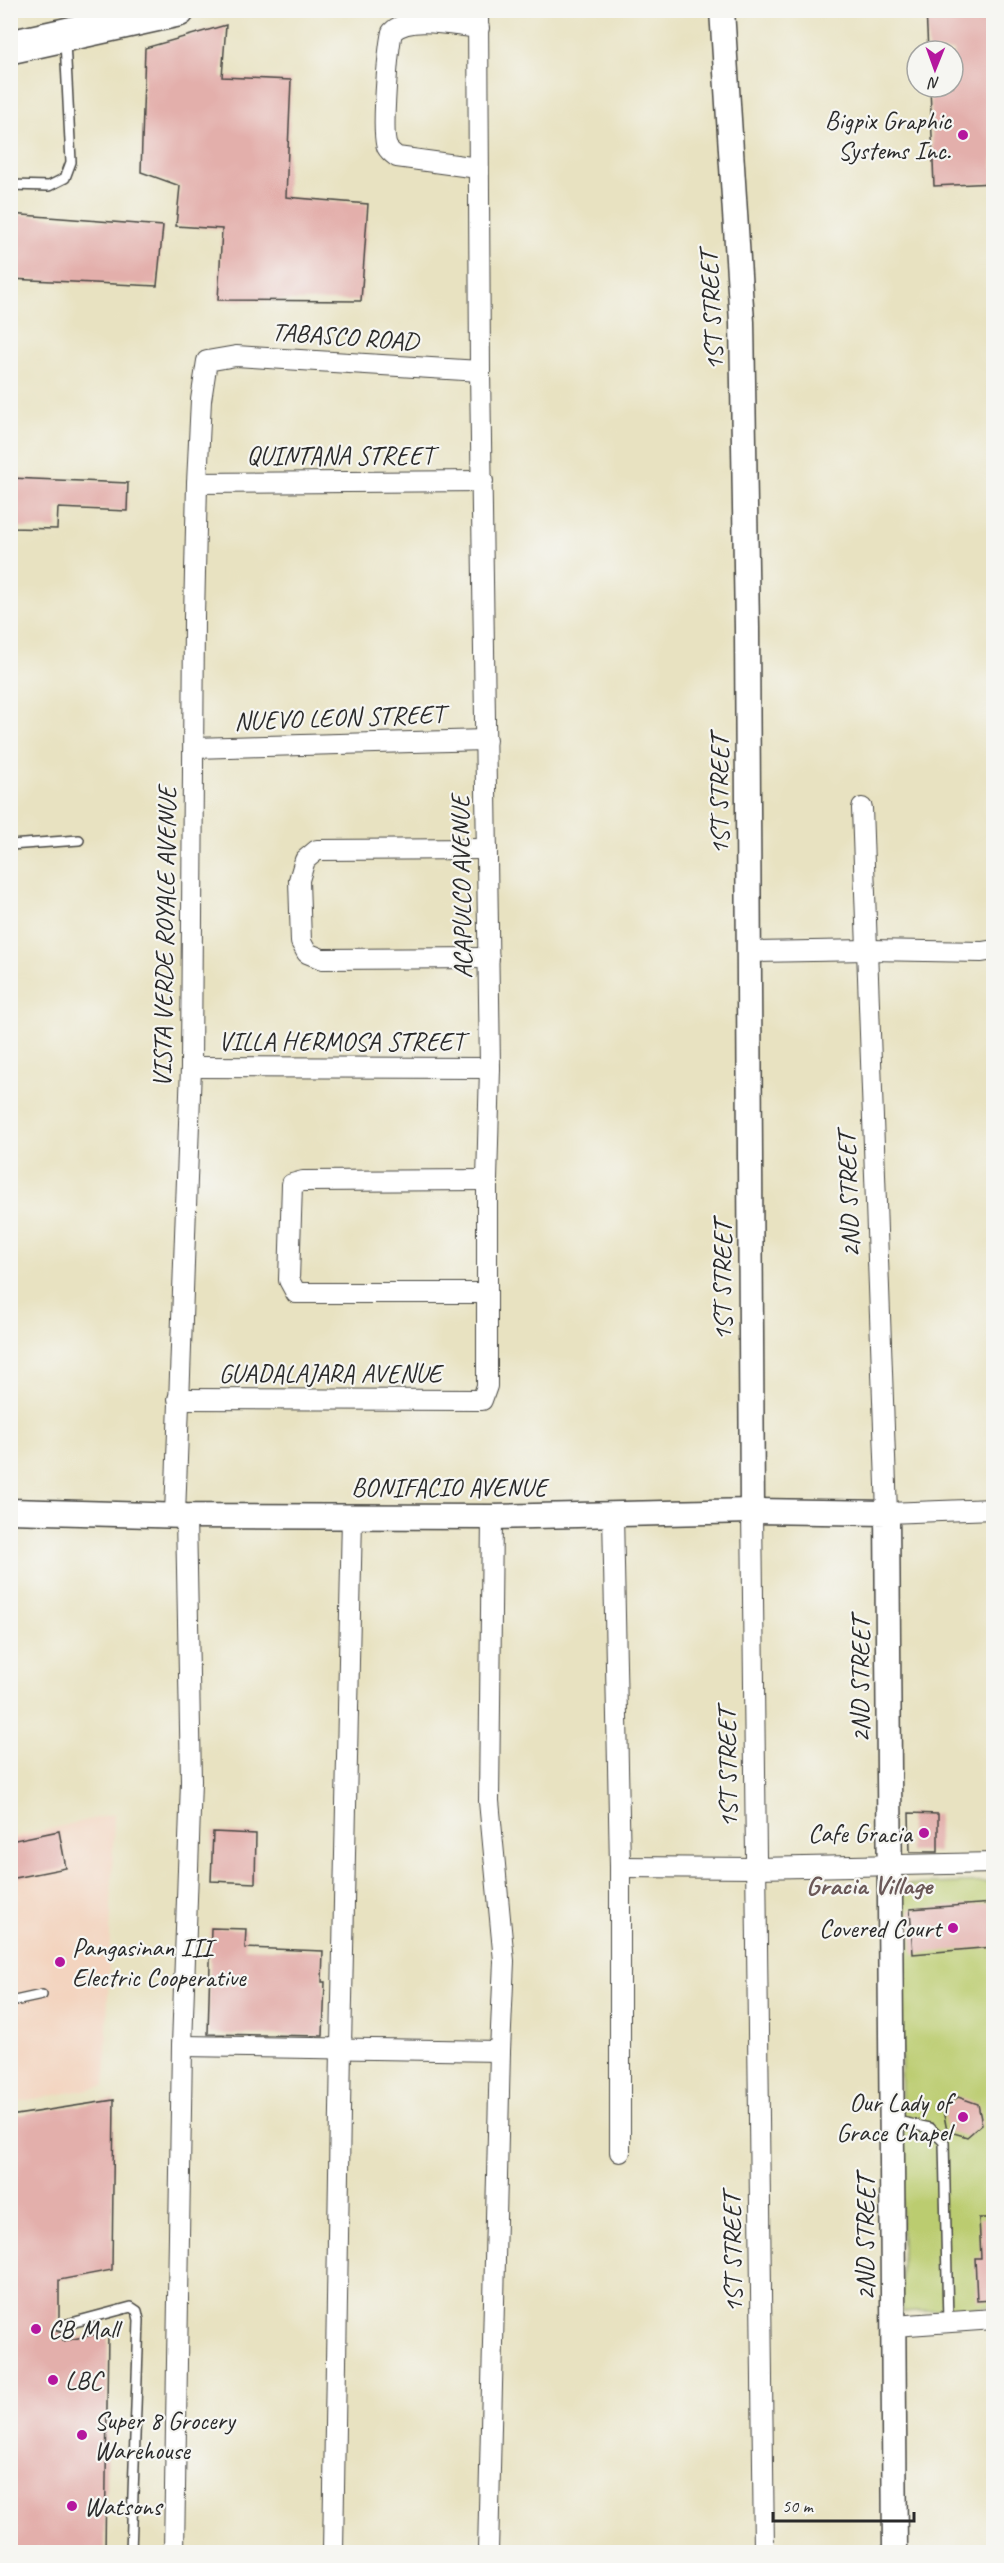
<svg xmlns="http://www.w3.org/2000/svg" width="1004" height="2563" viewBox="0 0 1004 2563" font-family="Caveat,sans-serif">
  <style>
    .built { fill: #f3d4bf }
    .green { fill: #bbcc6f; stroke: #737c4d; stroke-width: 1.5 }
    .building { fill: #e3afab }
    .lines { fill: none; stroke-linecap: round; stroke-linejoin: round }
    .service-casing { stroke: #474642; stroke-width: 12 }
    .minor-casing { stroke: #474642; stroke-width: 22 }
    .tertiary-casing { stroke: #474642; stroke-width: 27 }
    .trunk-casing { stroke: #474642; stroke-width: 36 }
    .service { stroke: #fff; stroke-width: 9 }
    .minor { stroke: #fff; stroke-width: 20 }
    .tertiary { stroke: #fff; stroke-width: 24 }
    .trunk { stroke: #fff; stroke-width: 33 }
    .poi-dot { fill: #b5179e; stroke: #f6f6f2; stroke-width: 2 }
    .labels { text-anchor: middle; stroke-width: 4.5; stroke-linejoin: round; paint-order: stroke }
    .poi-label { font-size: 26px; fill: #2b2b2b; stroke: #f6f6f2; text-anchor: start }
    .street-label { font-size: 26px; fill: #2b2b2b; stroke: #f6f6f2 }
    .neighbourhood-label { font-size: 27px; font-weight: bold; fill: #6b5958; stroke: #f6f6f2 }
  </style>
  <rect width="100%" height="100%" fill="#f6f6f2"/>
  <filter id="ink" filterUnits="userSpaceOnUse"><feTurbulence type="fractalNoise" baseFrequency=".0167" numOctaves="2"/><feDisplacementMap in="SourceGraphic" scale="12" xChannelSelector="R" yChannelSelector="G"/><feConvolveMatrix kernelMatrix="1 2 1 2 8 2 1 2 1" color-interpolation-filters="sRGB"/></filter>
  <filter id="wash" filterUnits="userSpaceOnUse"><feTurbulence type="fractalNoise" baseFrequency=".008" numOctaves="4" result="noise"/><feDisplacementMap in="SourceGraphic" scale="24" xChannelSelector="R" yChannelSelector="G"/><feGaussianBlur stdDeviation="1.35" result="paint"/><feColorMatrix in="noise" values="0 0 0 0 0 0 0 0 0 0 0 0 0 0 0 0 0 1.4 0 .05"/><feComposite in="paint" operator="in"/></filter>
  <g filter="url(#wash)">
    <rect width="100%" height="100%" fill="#e8e2c1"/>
    <polygon class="built" points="114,1814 105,2086 11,2103 10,1838"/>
    <polygon class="green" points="993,1882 993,2306 902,2312 901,1885"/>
    <g id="blocks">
      <g class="building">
        <polygon points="926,10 993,10 993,183 934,186 930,87 953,87 953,51 928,51"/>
        <polygon points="226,25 222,77 291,80 286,197 368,204 361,301 218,300 222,229 176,226 180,186 141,172 145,48"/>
        <polygon points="10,214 163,226 157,286 10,279"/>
        <polygon points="10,478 128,483 127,511 58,508 57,529 10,528"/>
        <polygon points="909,1813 938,1814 938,1852 910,1852"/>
        <polygon points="59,1831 66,1868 10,1879 10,1841"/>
        <polygon points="213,1832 256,1834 255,1883 211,1881"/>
        <polygon points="993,1903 993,1947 913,1954 910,1909"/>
        <polygon points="211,1928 246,1929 245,1948 323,1951 322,1982 325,1982 323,2036 208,2034"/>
        <polygon points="958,2097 978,2104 982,2124 967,2137 947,2131 943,2110"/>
        <polygon points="114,2100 112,2270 59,2280 59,2319 53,2325 56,2331 62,2333 63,2341 108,2332 105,2553 10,2553 10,2116"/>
        <polygon points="979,2218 993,2218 993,2300 977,2301 975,2258 981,2258"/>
      </g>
    </g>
  </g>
  <g filter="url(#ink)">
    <use href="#blocks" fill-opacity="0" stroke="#474642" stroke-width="1.5"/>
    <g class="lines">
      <g class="service-casing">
        <g id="service">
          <polyline points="10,185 49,186 65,178 71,162 65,41"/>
          <polyline points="10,845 79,840"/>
          <polyline points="10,2002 42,1995"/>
          <polyline points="892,2120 930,2128 944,2142 948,2323"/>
          <polyline points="60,2326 131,2307 137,2311 139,2320 131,2552"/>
        </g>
      </g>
      <g class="minor-casing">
        <g id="minor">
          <path d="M478 168 397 157C393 154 389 151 387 147 381 133 388 50 392 32 409 14 456 26 479 28"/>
          <polyline points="197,483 483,481"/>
          <polyline points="194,748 486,740"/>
          <polyline points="862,808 887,1513 994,1509"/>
          <polyline points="487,849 317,850 305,860 299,880 301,942 307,953 322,959 489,958"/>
          <polyline points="748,952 869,950 982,952 994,950"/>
          <polyline points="191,1067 490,1068"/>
          <polyline points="487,1293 296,1293 289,1280 292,1184 303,1181 487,1180"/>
          <polyline points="178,1399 482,1400 487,1386 487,1180 490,1068 480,371 478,10"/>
          <polyline points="752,1511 764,2552"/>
          <polyline points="613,1514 620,1867 620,2152"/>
          <polyline points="175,1515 191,1067 194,617 197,483 201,400 207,361 236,356 480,371"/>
          <polyline points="620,1867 757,1868 994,1863"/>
          <polyline points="182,2046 500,2051"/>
          <polyline points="894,2326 994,2319"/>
          <polyline points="174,2552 182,2046 191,1781 186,1516"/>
          <polyline points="333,2552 341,2047 352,1516"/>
          <polyline points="488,2552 500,2051 504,1961 489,1801 492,1517"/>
        </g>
      </g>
      <g class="tertiary-casing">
        <g id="tertiary">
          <polyline points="722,10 742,322 747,628 752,1511"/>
          <polyline points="10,1511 186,1516 492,1517 752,1511 887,1513 895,2552"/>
        </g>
      </g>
      <g class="trunk-casing">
        <polyline id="trunk" points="10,47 178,10"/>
      </g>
      <use href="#service" class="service"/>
      <use href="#minor" class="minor"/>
      <use href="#tertiary" class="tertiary"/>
      <use href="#trunk" class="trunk"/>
    </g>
  </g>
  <g class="poi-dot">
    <circle cx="963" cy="135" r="6"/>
    <circle cx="924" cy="1833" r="6"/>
    <circle cx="953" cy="1928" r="6"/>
    <circle cx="60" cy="1962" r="6"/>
    <circle cx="963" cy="2117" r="6"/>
    <circle cx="36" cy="2329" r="6"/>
    <circle cx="53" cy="2380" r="6"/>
    <circle cx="82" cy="2435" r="6"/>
    <circle cx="72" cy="2506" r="6"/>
  </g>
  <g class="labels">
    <g class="poi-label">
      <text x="951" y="129" text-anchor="end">Bigpix Graphic<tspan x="951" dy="30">Systems Inc.</tspan></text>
      <text x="912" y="1842" text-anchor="end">Cafe Gracia</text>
      <text x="941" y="1937" text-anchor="end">Covered Court</text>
      <text x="72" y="1956">Pangasinan III<tspan x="72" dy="30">Electric Cooperative</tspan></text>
      <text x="951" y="2111" text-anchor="end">Our Lady of<tspan x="951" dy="30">Grace Chapel</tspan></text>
      <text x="48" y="2338">CB Mall</text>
      <text x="65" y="2389">LBC</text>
      <text x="94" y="2429">Super 8 Grocery<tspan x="94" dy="30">Warehouse</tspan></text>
      <text x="84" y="2515">Watsons</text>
    </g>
    <g class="street-label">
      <text transform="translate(711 311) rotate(-93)" y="9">1ST STREET</text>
      <text transform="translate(345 336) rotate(4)" y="9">TABASCO ROAD</text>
      <text x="340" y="464">QUINTANA STREET</text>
      <text transform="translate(339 717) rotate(-2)" y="9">NUEVO LEON STREET</text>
      <text transform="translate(719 795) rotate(-90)" y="9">1ST STREET</text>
      <text transform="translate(461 887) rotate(-91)" y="9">ACAPULCO AVENUE</text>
      <text transform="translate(164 937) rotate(-89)" y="9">VISTA VERDE ROYALE AVENUE</text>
      <text x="341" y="1050">VILLA HERMOSA STREET</text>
      <text transform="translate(848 1195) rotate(-92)" y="9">2ND STREET</text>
      <text transform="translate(722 1281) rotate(-90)" y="9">1ST STREET</text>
      <text x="330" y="1382">GUADALAJARA AVENUE</text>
      <text x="449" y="1496">BONIFACIO AVENUE</text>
      <text transform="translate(860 1680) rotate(-90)" y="9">2ND STREET</text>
      <text transform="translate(727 1768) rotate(-91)" y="9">1ST STREET</text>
      <text transform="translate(865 2238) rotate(-90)" y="9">2ND STREET</text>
      <text transform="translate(732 2253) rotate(-91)" y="9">1ST STREET</text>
    </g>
    <g class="neighbourhood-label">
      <text x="869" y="1894">Gracia Village</text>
    </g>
  </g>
  <rect width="1004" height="2563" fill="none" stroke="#f6f6f2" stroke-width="36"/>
  <g transform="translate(935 69) rotate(181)"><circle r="28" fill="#f6f6f2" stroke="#a5a5a2" stroke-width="1.5"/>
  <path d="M0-4.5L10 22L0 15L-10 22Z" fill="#b5179e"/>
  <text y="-9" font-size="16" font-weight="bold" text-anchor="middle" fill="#2b2b2b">N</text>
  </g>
  <path d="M773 2512v9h141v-9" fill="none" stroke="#2b2b2b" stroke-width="3"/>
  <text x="782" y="2512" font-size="18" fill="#2b2b2b" stroke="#f6f6f2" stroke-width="4.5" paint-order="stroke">50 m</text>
</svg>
